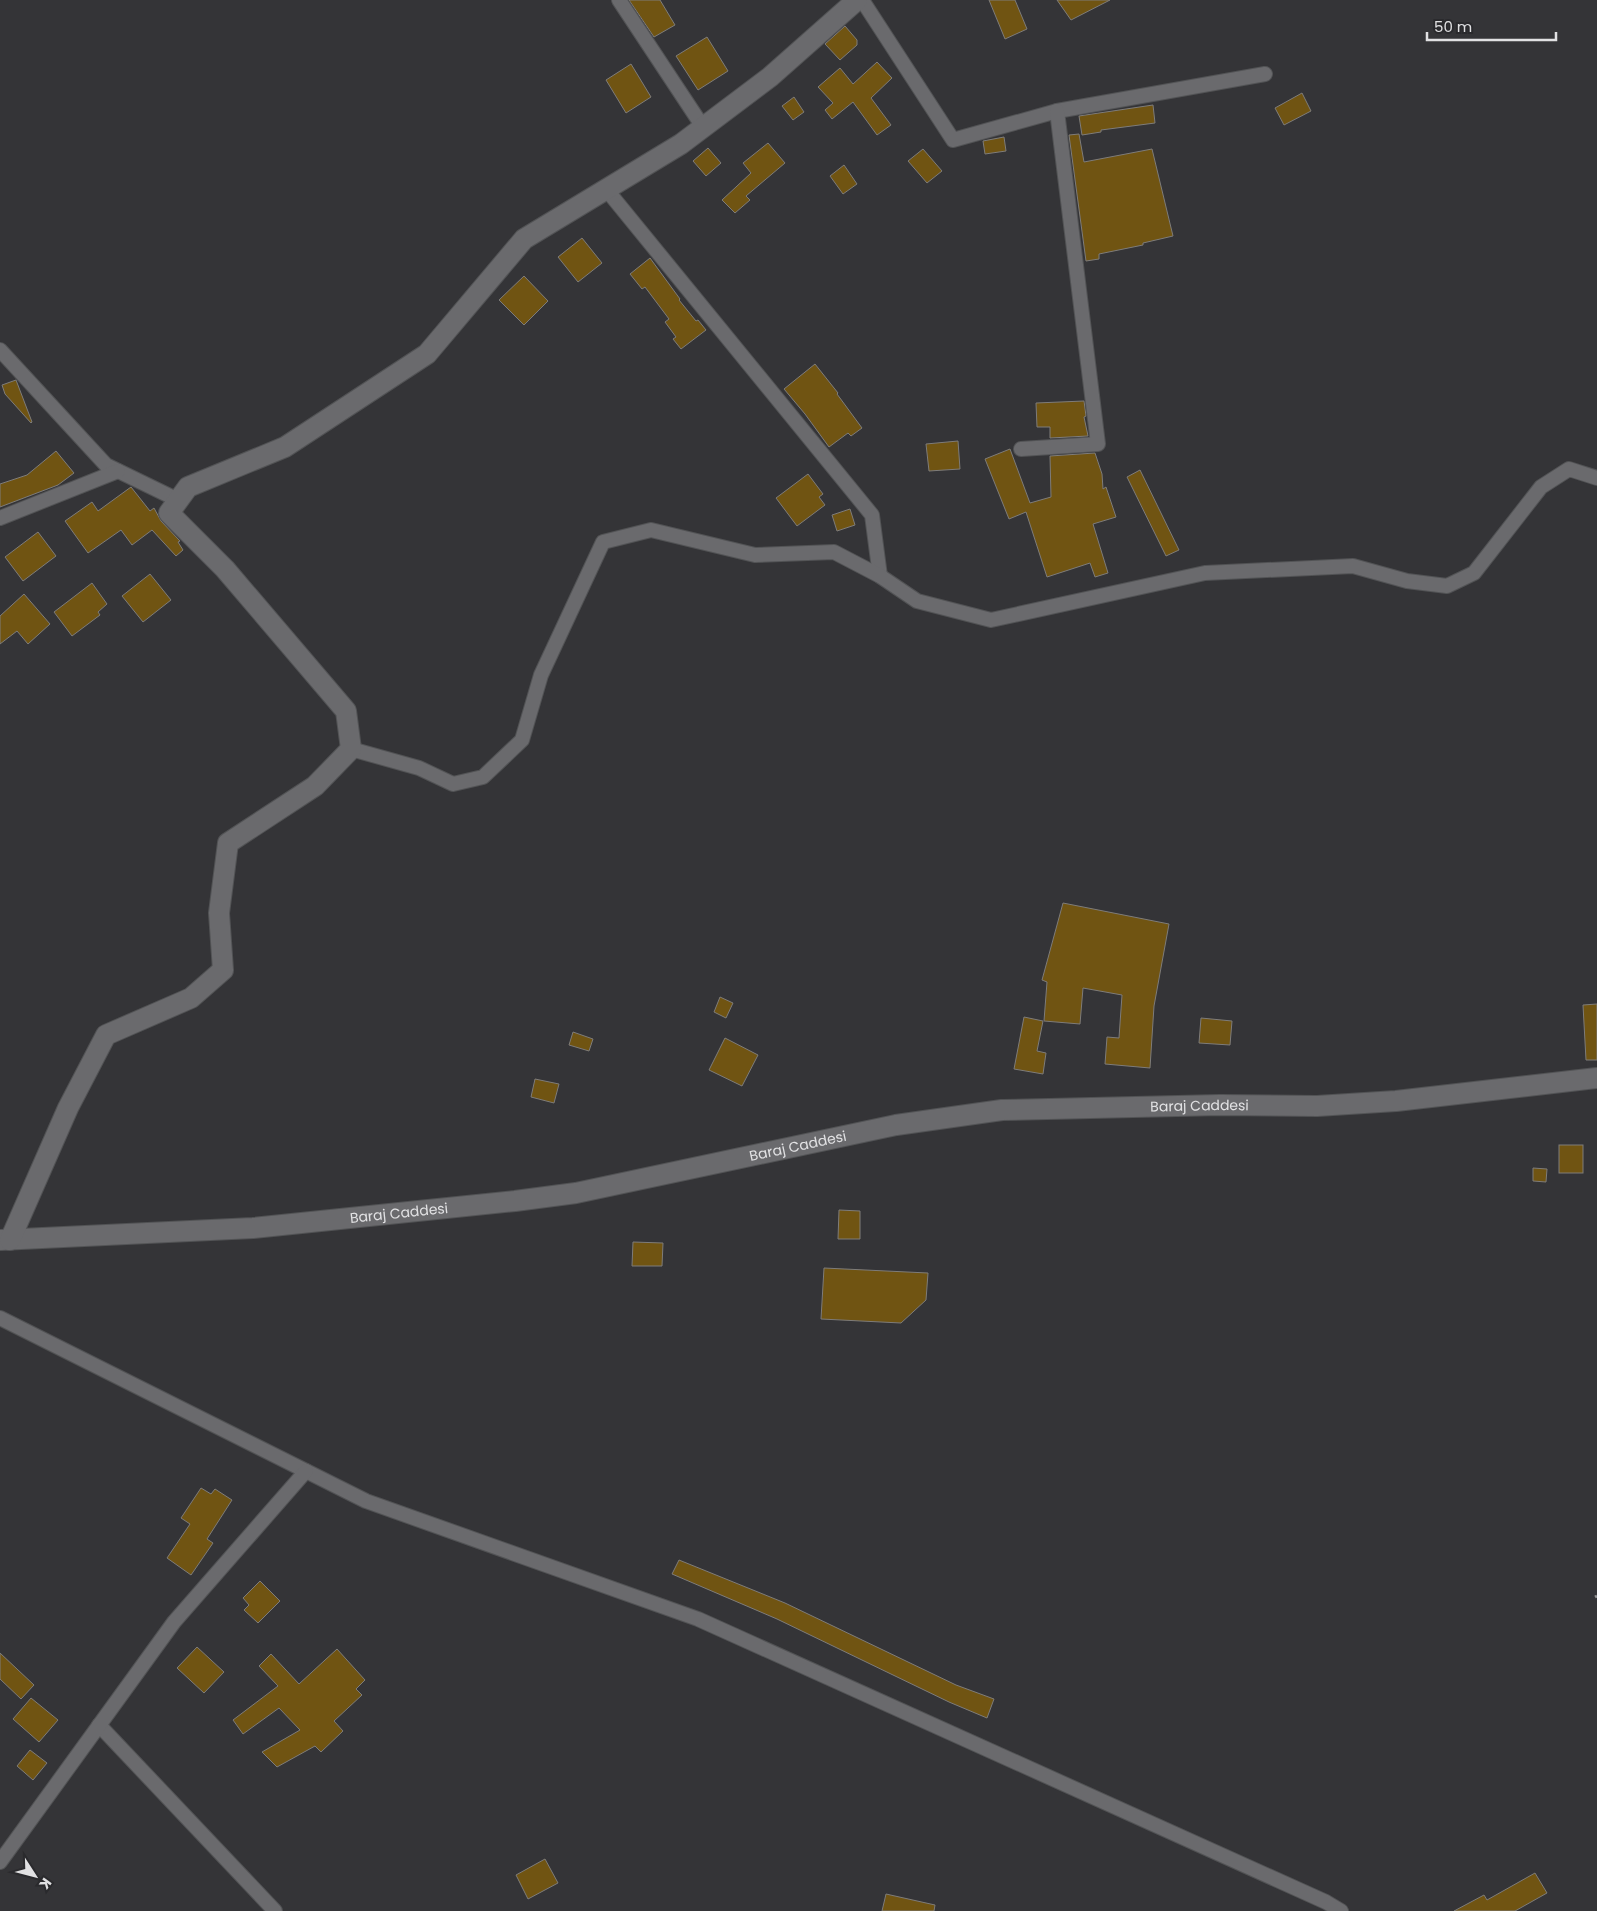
<svg xmlns="http://www.w3.org/2000/svg" width="1597" height="1911" viewBox="0 0 1597 1911" font-family="Poppins,sans-serif">
  <style>
    .building { fill: #705412; stroke: #7e7c7a }
    .lines { fill: none; stroke-linecap: round; stroke-linejoin: round }
    .street-casing { stroke: #525355; stroke-width: 16 }
    .secondary-casing { stroke: #525355; stroke-width: 22 }
    .path { stroke: #929294; stroke-width: 3; stroke-dasharray: 2.5 2.5; stroke-linecap: butt }
    .street { stroke: #6a6a6d; stroke-width: 14 }
    .secondary { stroke: #6a6a6d; stroke-width: 20 }
    .labels { text-anchor: middle; stroke-width: 4; stroke-linejoin: round; paint-order: stroke }
    .street-label { font-size: 14px; fill: #e1e1e3; stroke: #2a2a2d }
  </style>
  <rect width="100%" height="100%" fill="#343437"/>
  <g class="building">
    <polygon points="629,0 660,0 675,25 654,37"/>
    <polygon points="989,0 1015,0 1027,29 1005,39"/>
    <polygon points="1057,0 1110,0 1071,20"/>
    <polygon points="845,26 857,40 857,45 840,60 825,44"/>
    <polygon points="707,37 728,71 698,90 676,56"/>
    <polygon points="877,62 892,78 871,98 891,125 877,135 853,102 832,119 825,110 833,103 818,87 840,68 853,84"/>
    <polygon points="631,64 651,97 626,113 606,80"/>
    <polygon points="1302,93 1311,111 1284,125 1275,108"/>
    <polygon points="794,97 804,112 793,120 782,106"/>
    <polygon points="1153,105 1155,123 1101,130 1101,132 1082,135 1079,116"/>
    <polygon points="1079,134 1084,162 1152,149 1173,236 1143,243 1143,245 1099,254 1099,259 1086,261 1069,135"/>
    <polygon points="1004,137 1006,151 985,154 983,141"/>
    <polygon points="768,143 785,163 746,196 750,200 735,213 722,200 751,173 743,163"/>
    <polygon points="708,148 721,163 706,176 693,161"/>
    <polygon points="923,149 942,171 927,183 908,161"/>
    <polygon points="844,165 857,184 843,194 830,176"/>
    <polygon points="582,238 602,263 578,282 558,257"/>
    <polygon points="650,258 680,299 679,300 696,321 698,320 706,330 681,349 673,339 676,337 665,322 669,319 645,287 642,289 630,274"/>
    <polygon points="524,276 548,301 524,325 499,300"/>
    <polygon points="815,364 838,393 837,394 862,428 851,436 848,433 829,447 805,414 784,389"/>
    <polygon points="16,380 32,422 31,423 5,394 2,385"/>
    <polygon points="1084,401 1086,416 1084,417 1088,436 1050,438 1050,427 1037,427 1036,403"/>
    <polygon points="958,441 960,469 929,471 926,444"/>
    <polygon points="1010,449 1030,503 1051,497 1050,456 1095,453 1102,474 1103,489 1106,487 1116,517 1093,524 1108,573 1095,577 1090,563 1047,577 1026,512 1009,519 985,459"/>
    <polygon points="56,451 74,473 58,485 0,507 0,484 27,475"/>
    <polygon points="1140,470 1179,550 1166,556 1127,477"/>
    <polygon points="808,474 823,494 819,497 825,505 797,526 776,498"/>
    <polygon points="131,487 150,511 154,508 161,521 180,541 178,542 183,550 176,556 152,530 132,545 121,530 88,553 65,521 92,502 98,511"/>
    <polygon points="850,509 855,525 837,531 832,515"/>
    <polygon points="38,532 56,556 23,581 5,557"/>
    <polygon points="150,574 171,600 143,622 122,596"/>
    <polygon points="92,583 107,604 98,612 100,615 72,636 54,612"/>
    <polygon points="24,594 50,624 28,644 17,631 0,644 0,616"/>
    <polygon points="1063,903 1169,924 1154,1006 1150,1068 1105,1064 1107,1037 1119,1038 1122,995 1083,988 1080,1024 1044,1021 1047,982 1042,980"/>
    <polygon points="720,997 733,1003 726,1018 714,1012"/>
    <polygon points="1597,1004 1597,1060 1586,1060 1583,1005"/>
    <polygon points="1024,1017 1043,1021 1037,1051 1046,1053 1043,1074 1014,1069"/>
    <polygon points="1201,1018 1232,1021 1230,1045 1199,1043"/>
    <polygon points="573,1032 593,1039 589,1051 569,1045"/>
    <polygon points="725,1038 758,1055 742,1086 709,1070"/>
    <polygon points="535,1079 559,1084 554,1103 531,1097"/>
    <rect x="1559" y="1145" width="24" height="28"/>
    <polygon points="1533,1168 1547,1169 1546,1182 1533,1181"/>
    <polygon points="839,1210 860,1211 860,1239 838,1239"/>
    <polygon points="633,1242 663,1243 662,1266 632,1266"/>
    <polygon points="824,1268 928,1273 926,1300 901,1323 821,1319"/>
    <polygon points="201,1488 211,1494 215,1489 232,1500 207,1539 213,1543 191,1575 167,1558 190,1524 181,1518"/>
    <polygon points="679,1560 785,1603 956,1685 994,1699 987,1718 949,1702 777,1619 672,1574"/>
    <polygon points="260,1581 280,1601 258,1623 244,1610 249,1605 243,1598"/>
    <polygon points="197,1647 224,1672 204,1693 177,1668"/>
    <polygon points="337,1649 365,1680 356,1689 362,1695 334,1721 343,1731 321,1752 315,1746 277,1767 262,1752 300,1730 279,1708 243,1734 233,1720 278,1686 259,1666 271,1654 299,1684"/>
    <polygon points="0,1653 34,1685 21,1699 0,1679"/>
    <polygon points="31,1698 58,1720 39,1742 13,1719"/>
    <polygon points="30,1750 47,1763 33,1780 17,1766"/>
    <polygon points="545,1859 558,1883 528,1899 516,1875"/>
    <polygon points="1535,1873 1547,1893 1515,1911 1454,1911 1484,1895 1487,1900"/>
    <polygon points="886,1894 935,1905 934,1911 882,1911"/>
  </g>
  <g class="lines">
    <g class="street-casing">
      <g id="street">
        <polyline points="619,0 703,127"/>
        <polyline points="862,0 953,140 1057,111 1265,74"/>
        <polyline points="606,189 872,515 880,576"/>
        <polyline points="0,350 106,465 178,500"/>
        <polyline points="1021,449 1098,444 1057,111"/>
        <polyline points="0,518 118,471"/>
        <polyline points="351,749 419,768 453,784 483,777 522,740 541,675 603,542 651,530 755,555 834,552 880,576 917,601 991,620 1205,573 1353,566 1407,581 1447,586 1474,573 1541,487 1569,469 1597,478"/>
        <polyline points="0,1318 366,1501 698,1619 1326,1902 1341,1911"/>
        <polyline points="99,1725 275,1911"/>
        <polyline points="0,1862 174,1622 306,1471"/>
      </g>
    </g>
    <g class="secondary-casing">
      <g id="secondary">
        <path id="s1" d="M0 1240 253 1228 515 1201 576 1193 896 1125 1002 1110 1220 1105 1317 1106 1396 1101 1597 1078"/>
        <polyline points="10,1240 68,1108 106,1035 191,998 223,970 219,913 228,843 315,786 351,749 346,711 225,569 169,513 188,487 285,447 427,354 524,239 681,144 770,77 857,0"/>
      </g>
    </g>
    <polyline class="path" points="1595,1597 1597,1596"/>
    <use href="#street" class="street"/>
    <use href="#secondary" class="secondary"/>
  </g>
  <g class="labels">
    <g class="street-label">
      <text dy="5" stroke="none"><textPath href="#s1" startOffset="1210">Baraj Caddesi</textPath></text>
      <text dy="5" stroke="none"><textPath href="#s1" startOffset="805">Baraj Caddesi</textPath></text>
      <text dy="5" stroke="none"><textPath href="#s1" startOffset="400">Baraj Caddesi</textPath></text>
    </g>
  </g>
  <g transform="translate(35 1876) rotate(126)" stroke="#2a2a2d" stroke-width="4" paint-order="stroke">
  <path d="M0-4L9 19L0 12L-9 19Z" fill="#e1e1e3"/>
  <text y="-8" font-size="14" font-weight="bold" text-anchor="middle" fill="#e1e1e3">K</text>
  </g>
  <path d="M1427 32v8h129v-8" fill="none" stroke="#e1e1e3" stroke-width="2.5"/>
  <text x="1434" y="32" font-size="15" fill="#e1e1e3" stroke="#2a2a2d" stroke-width="4" paint-order="stroke">50 m</text>
</svg>
